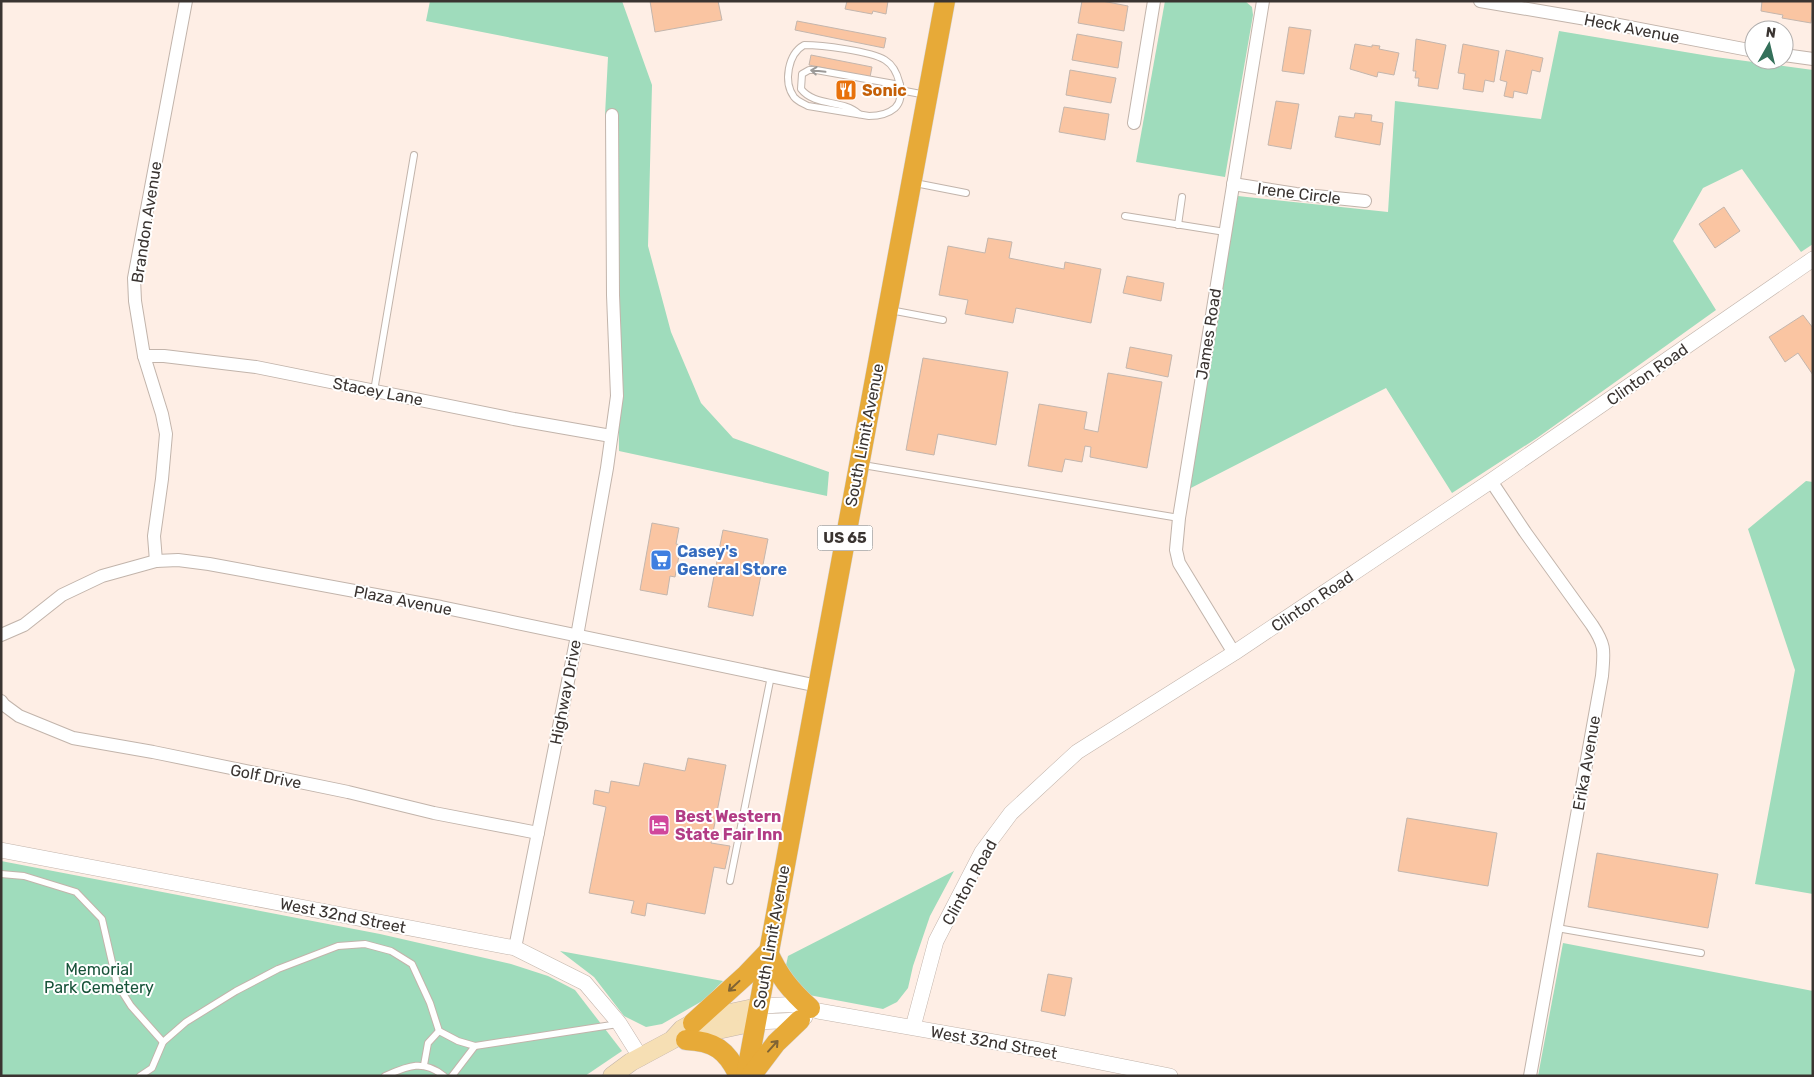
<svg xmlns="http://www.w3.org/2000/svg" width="1814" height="1077" viewBox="0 0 1814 1077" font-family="Rubik,sans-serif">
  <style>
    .green { fill: #9fdcbc }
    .building { fill: #fac5a2; stroke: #c4b6ad }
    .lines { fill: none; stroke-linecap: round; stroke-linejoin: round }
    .service-casing { stroke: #c2b4ab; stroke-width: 8 }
    .minor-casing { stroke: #c2b4ab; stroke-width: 14 }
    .tertiary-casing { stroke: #c2b4ab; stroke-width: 16 }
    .secondary-casing { stroke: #c2b4ab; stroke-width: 19 }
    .trunk-casing { stroke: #d4d2d2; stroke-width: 21 }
    .service { stroke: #fff; stroke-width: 6 }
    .minor { stroke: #fff; stroke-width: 12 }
    .tertiary { stroke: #fff; stroke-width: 15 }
    .secondary { stroke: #f6dfb4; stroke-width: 18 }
    .trunk { stroke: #e7aa38; stroke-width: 20 }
    .oneway { stroke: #9c9a98 }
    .oneway2 { stroke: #7f6334 }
    .labels { text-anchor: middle; stroke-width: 4; stroke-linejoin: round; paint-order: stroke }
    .shield { fill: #fff; stroke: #75716f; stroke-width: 1 }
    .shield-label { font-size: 15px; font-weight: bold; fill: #3a3431 }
    .street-label { font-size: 16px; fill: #3a3431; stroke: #fff }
    .food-label { font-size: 16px; font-weight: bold; fill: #c56008; stroke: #fff; text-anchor: start }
    .shop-label { font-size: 16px; font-weight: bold; fill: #366cbe; stroke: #fff; text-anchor: start }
    .hotel-label { font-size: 16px; font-weight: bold; fill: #b23c85; stroke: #fff; text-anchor: start }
    .park-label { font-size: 16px; fill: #175339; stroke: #fff }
  </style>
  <rect width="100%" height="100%" fill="#feeee5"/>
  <g class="green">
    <polygon points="430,1 622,1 652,85 648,246 671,332 701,403 733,438 829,472 827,496 619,451 616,117 605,115 608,57 426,21"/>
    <polygon points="1165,1 1245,1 1252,7 1253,15 1225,177 1136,162"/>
    <polygon points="1559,31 1715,57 1813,70 1813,244 1801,252 1742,169 1703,188 1673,241 1716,310 1537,438 1452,493 1386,388 1185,491 1238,196 1388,212 1395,101 1541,119"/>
    <polygon points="1806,481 1813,482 1813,894 1755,884 1795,670 1748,529"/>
    <polygon points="1,861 380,934 511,964 548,976 575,990 622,1051 585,1076 1,1076"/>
    <polygon points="954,871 930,916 913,966 908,988 897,1002 883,1009 809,995 785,970 788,956"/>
    <polygon points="1563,943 1813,991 1813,1076 1538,1076"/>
    <polygon points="560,951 723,981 704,1000 662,1024 646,1027 624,1016 594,977"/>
  </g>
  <g class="building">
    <polygon points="650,1 718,1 722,20 655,32"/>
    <polygon points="847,1 888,1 886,14 873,11 872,14 845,9"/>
    <polygon points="1082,1 1102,1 1128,6 1124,31 1078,23"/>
    <polygon points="1762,1 1813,1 1811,23 1782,18 1783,15 1761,11"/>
    <polygon points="797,21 886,38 884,48 795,30"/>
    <polygon points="1289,27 1311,30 1304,74 1282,71"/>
    <polygon points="1077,34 1122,42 1118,68 1072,60"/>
    <polygon points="1416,39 1446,45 1438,89 1418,86 1419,78 1415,78 1416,71 1413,71"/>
    <polygon points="1355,44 1372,47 1372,45 1380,46 1379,49 1399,53 1394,75 1378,72 1377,77 1350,69"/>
    <polygon points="1463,44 1499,51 1494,82 1485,80 1483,92 1463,89 1465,74 1458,73"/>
    <polygon points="1506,50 1543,58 1540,72 1532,70 1527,94 1514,91 1513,98 1504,96 1507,82 1500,80"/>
    <polygon points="811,55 872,67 870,77 809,65"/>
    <polygon points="1070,70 1116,78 1111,103 1066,95"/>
    <polygon points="1276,101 1299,104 1291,149 1268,145"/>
    <polygon points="1064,107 1109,114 1105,140 1059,132"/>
    <polygon points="1355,113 1372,115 1371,121 1383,123 1380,145 1335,137 1339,116 1354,118"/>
    <polygon points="1724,207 1740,231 1715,248 1699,224"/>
    <polygon points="988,238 1012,242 1009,258 1064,269 1065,262 1101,269 1091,323 1016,308 1013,323 965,314 968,300 939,295 948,246 985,253"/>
    <polygon points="1127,276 1164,283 1161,301 1123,293"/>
    <polygon points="1803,315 1813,328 1813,375 1798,353 1785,362 1769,337"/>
    <polygon points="1130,347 1172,355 1168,377 1126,368"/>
    <polygon points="923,358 1008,372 996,445 938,434 934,455 906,450"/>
    <polygon points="1108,373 1162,382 1147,468 1090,457 1091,447 1085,446 1082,462 1065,459 1062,472 1028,466 1039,404 1087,412 1084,429 1098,432"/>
    <polygon points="652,523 679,528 676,544 681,545 675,577 670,576 667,595 640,590"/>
    <polygon points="723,530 768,539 753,616 708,607"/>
    <polygon points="688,758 726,765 711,843 730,846 725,869 714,867 705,914 647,903 645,916 631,913 634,901 589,893 606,807 593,804 595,790 609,793 611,781 639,786 644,763 685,771"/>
    <polygon points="1407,818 1497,833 1488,886 1398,871"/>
    <polygon points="1597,853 1718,874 1708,928 1588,907"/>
    <polygon points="1048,974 1072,978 1065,1016 1041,1011"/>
  </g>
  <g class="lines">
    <g class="service-casing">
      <g id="service">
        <path d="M804 45C821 45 871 51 885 60 898 68 907 96 895 108 888 114 877 116 869 116L808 106C803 103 798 102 794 97 783 82 788 54 804 45Z"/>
        <polyline points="900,90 926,95"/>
        <path d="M859 114C842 99 815 107 801 89L802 74 809 70H816L900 85"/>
        <polyline points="915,183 966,193"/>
        <polyline points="1125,216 1225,232"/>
        <polyline points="1178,225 1182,197"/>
        <polyline points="890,310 943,320"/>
        <polyline points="374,391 414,155"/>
        <polyline points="863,465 1179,518"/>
        <polyline points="1,874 24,876 76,892 102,919 117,984 131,1006 163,1042"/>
        <polyline points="730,881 771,676"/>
        <polyline points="1557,928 1701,953"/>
        <polyline points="424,1065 428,1043 439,1031"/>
        <polyline points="140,1076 152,1068 163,1042 186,1022 236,991 278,969 338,946 365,944 391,951 412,964 430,1003 439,1031 458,1041 475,1046"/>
        <path d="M385 1076C408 1066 423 1059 444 1076"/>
        <polyline points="452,1076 475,1046 618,1024"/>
      </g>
    </g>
    <g class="minor-casing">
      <g id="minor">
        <polyline points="1480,1 1598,21 1754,51"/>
        <polyline points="1784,55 1813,59"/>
        <polyline points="1134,123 1154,1"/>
        <polyline points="1233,184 1296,194 1365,201"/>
        <polyline points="144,356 164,356 256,367 514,419 611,436"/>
        <path d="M1491 481 1525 532 1592 625C1606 646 1604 651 1602 676L1530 1076"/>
        <polyline points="156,561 154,536 162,479 166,434 162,414 144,356 135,301 134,278 186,1"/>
        <polyline points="1,635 24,625 62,595 102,576 156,561 178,560 209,564 441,607 818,686"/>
        <polyline points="1234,653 1179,563 1176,550 1179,518 1263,1"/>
        <polyline points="1,701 4,705 19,716 73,738 153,752 348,792 434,813 538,833"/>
        <polyline points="515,948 577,636 607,468 617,396 613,295 612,115"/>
      </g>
    </g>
    <g class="tertiary-casing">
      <g id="tertiary">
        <polyline points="1,850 515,948 585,983 619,1023 641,1058"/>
        <path d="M758 1007C783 1004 795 1003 818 1011L1040 1050 1170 1076"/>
        <polyline points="755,1022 800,1020 805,1017"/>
        <polyline points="913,1027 936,941 982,852 1011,813 1077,752 1234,653 1491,481 1813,259"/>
      </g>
    </g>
    <g class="secondary-casing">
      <g id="secondary">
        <polyline points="685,1040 718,1030 755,1022"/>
        <polyline points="612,1076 631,1062 672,1040 682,1029 693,1023 725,1014 758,1007"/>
      </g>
    </g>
    <g class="trunk-casing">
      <g id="trunk">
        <path d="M693 1023 746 975 768 952C778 975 791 991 810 1008"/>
        <path d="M686 1040C714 1041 727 1050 739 1076"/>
        <polyline points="746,1076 945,1"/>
        <polyline points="751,1076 776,1043 800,1020"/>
      </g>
    </g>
    <use href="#service" class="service"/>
    <use href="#minor" class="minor"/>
    <use href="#tertiary" class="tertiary"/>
    <use href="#secondary" class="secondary"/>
    <use href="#trunk" class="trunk"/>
  </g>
  <defs><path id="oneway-shaft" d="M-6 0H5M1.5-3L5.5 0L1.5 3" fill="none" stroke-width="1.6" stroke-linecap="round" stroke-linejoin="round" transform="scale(1.25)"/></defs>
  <use class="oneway" href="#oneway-shaft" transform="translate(818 71) rotate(-174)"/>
  <g class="oneway2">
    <use href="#oneway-shaft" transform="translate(734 986) rotate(137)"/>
    <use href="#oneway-shaft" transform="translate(773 1046) rotate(-48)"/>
  </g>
  <defs>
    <g id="restaurant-square" transform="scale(1.125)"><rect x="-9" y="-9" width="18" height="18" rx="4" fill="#e8710a" stroke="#fff"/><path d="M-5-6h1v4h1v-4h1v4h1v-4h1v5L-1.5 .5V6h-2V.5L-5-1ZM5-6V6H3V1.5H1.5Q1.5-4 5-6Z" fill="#fff"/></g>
    <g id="supermarket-square" transform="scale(1.125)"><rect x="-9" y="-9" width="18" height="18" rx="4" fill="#3f7fe0" stroke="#fff"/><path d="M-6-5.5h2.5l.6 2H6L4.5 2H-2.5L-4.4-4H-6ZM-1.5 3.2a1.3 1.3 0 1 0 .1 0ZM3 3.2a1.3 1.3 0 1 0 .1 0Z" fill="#fff"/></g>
    <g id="hotel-square" transform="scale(1.125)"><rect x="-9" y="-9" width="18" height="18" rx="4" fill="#d1479c" stroke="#fff"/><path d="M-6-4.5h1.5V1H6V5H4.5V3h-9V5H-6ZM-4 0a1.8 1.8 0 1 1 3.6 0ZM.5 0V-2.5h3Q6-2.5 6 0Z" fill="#fff"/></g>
  </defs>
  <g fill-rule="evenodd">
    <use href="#restaurant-square" x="846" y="90"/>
    <use href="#supermarket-square" x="661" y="560"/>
    <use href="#hotel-square" x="659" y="825"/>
  </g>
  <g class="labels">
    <rect class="shield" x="817.5" y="525.5" width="55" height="25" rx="4"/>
    <g class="shield-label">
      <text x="845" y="543">US 65</text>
    </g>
    <g class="street-label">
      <text transform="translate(1632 28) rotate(11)" y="6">Heck Avenue</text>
      <text transform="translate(1299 193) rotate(7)" y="6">Irene Circle</text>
      <text transform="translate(146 222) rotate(-81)" y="6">Brandon Avenue</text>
      <text transform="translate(1208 334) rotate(-81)" y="6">James Road</text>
      <text transform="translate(1647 374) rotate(-35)" y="6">Clinton Road</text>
      <text transform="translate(378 391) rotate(11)" y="6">Stacey Lane</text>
      <text transform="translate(864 435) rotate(-79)" y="6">South Limit Avenue</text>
      <text transform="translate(403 600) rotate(11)" y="6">Plaza Avenue</text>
      <text transform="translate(1312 601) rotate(-34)" y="6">Clinton Road</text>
      <text transform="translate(565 692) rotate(-79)" y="6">Highway Drive</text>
      <text transform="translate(1586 763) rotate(-80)" y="6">Erika Avenue</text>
      <text transform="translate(266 776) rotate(11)" y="6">Golf Drive</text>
      <text transform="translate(969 882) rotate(-61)" y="6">Clinton Road</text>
      <text transform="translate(343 915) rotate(11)" y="6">West 32nd Street</text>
      <text transform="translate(771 937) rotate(-80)" y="6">South Limit Avenue</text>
      <text transform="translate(994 1042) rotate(10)" y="6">West 32nd Street</text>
    </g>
    <g class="food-label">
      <text x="862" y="96">Sonic</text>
    </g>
    <g class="shop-label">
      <text x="677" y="557">Casey's<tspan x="677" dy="18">General Store</tspan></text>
    </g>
    <g class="hotel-label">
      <text x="675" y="822">Best Western<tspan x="675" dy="18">State Fair Inn</tspan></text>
    </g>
    <g class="park-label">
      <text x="99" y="975">Memorial<tspan x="99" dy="18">Park Cemetery</tspan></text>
    </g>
  </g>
  <rect width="1814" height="1077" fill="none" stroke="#3a3431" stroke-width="5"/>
  <g transform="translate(1769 45) rotate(8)"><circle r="24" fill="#ffffff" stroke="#b0aead"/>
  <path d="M0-4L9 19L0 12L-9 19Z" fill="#34705a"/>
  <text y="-8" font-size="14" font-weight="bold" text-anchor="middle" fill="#3a3431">N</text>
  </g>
</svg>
